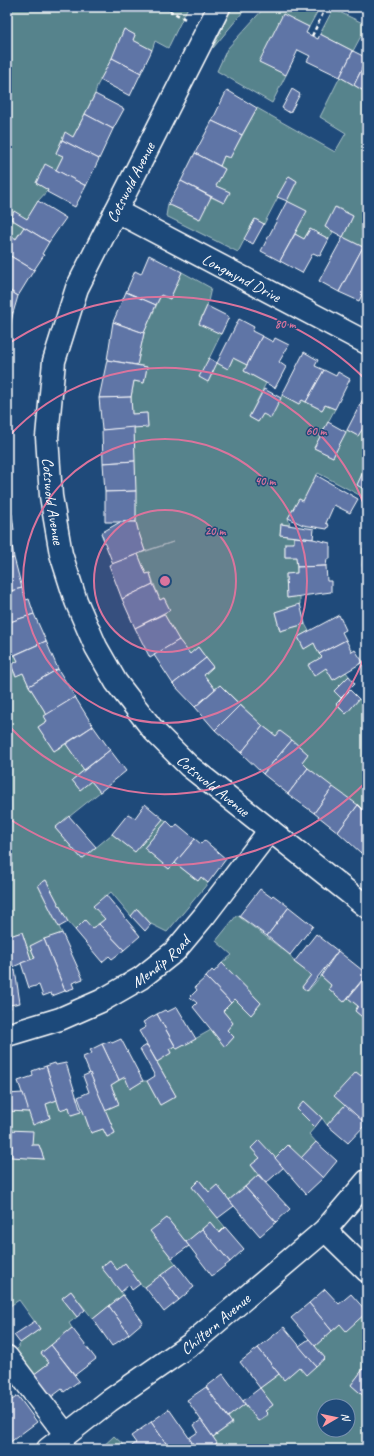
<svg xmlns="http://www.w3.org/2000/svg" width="374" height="1456" viewBox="0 0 374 1456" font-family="Caveat,sans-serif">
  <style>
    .green { fill: #56838c; stroke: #aac1c6; fill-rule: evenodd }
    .building { fill: #5f75a6; stroke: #fff }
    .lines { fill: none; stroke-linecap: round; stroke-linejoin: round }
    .minor-casing { stroke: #fff; stroke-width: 25 }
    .path { stroke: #fff; stroke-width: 2.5; stroke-dasharray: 4 3; stroke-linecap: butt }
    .minor { stroke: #1f4a7a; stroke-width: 22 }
    .ring { fill: none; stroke: #da749d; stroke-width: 2 }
    .labels { text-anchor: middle; stroke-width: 3; stroke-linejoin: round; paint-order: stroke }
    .street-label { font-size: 16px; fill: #fff; stroke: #1f4a7a }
    .centre { fill: #da749d; stroke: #1f4a7a; stroke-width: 2 }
    .ring-label { font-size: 12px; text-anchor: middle; font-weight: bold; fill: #da749d; stroke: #1f4a7a; stroke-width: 3; stroke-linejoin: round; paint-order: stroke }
  </style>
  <rect width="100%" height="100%" fill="#1f4a7a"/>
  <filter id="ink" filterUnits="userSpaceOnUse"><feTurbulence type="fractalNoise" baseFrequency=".025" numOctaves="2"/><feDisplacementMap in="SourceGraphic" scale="8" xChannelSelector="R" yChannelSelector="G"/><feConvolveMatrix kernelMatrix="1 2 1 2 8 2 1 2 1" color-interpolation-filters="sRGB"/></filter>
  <g filter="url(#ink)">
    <g class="green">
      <polygon points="7,7 188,7 168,48 155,41 152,50 133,40 135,35 124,29 112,58 97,86 95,94 73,137 65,133 56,153 63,156 56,170 45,165 36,183 48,190 38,201 27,219 14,212 11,219 24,227 16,238 13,237 7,250"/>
      <polygon points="232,7 247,7 213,48"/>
      <polygon points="265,7 320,7 309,27 283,15 260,62 286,75 272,103 217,71 227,49"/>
      <polygon points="333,9 367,25 353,51 320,34"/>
      <polygon points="340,77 367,93 367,249 343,237 353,216 336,207 325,227 333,232 329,239 310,229 304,239 295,234 306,212 287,201 297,181 289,176 264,224 255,219 238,252 166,216 168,204 199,219 211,197 224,203 230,193 216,186 225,169 220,166 224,156 230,158 257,108 335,152 346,133 320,117"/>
      <polygon points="182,272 211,288 207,306 199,323 221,334 200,377 208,382 217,363 228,369 233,358 247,365 244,371 266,383 249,417 258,422 263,414 281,398 282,395 299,404 302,400 322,410 325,405 335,409 314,448 333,457 347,430 358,436 365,425 367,426 367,474 363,472 357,485 367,491 367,499 318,473 303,501 299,499 288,518 290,525 281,524 280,535 294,537 294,543 285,544 285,557 296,557 297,573 286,574 287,598 300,596 300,604 275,612 280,631 305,624 309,631 298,637 304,649 314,643 322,657 309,665 326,668 333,680 346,672 349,676 334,691 341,698 336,705 346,714 359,699 367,706 367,814 308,768 302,762 308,754 292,740 276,736 263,726 220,685 215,689 204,675 213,667 198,647 190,654 179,640 164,614 170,610 164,598 160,600 150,573 146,574 138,554 173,542 145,551 138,530 136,522 134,427 148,426 147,413 132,414 131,397 134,381 144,383 147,367 137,365 144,333 161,295 170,299"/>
      <polygon points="363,548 367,549 367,585 365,586 362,565"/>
      <polygon points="7,644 12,656 15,655 18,661 11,665 15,676 23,673 29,686 47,715 44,716 47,721 38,727 54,751 66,744 84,770 72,780 80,790 91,781 100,792 55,828 82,859 112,834 135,852 163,819 167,821 144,848 169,869 175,863 198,881 201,877 208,883 167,932 151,924 138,909 131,916 111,892 94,906 105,919 92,928 85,921 75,930 68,922 46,880 38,885 62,933 30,946 35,958 31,959 22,932 7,937"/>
      <polygon points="237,915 290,955 294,962 311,975 302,987 308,991 321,976 331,985 329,989 344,1002 348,998 358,1006 355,1011 367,1021 367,1069 361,1076 356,1072 335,1096 345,1105 327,1125 322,1118 304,1101 297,1109 315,1127 309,1134 316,1142 301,1158 275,1158 251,1148 260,1158 251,1165 258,1175 229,1200 217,1185 209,1192 199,1180 192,1187 225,1227 219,1233 210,1222 186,1242 167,1218 151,1231 176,1264 145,1287 140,1284 125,1263 117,1270 109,1260 102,1267 123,1295 93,1319 71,1291 62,1298 77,1317 69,1323 72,1328 41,1353 49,1363 33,1375 16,1351 20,1343 40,1329 19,1300 7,1308 7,1156 44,1159 39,1145 32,1145 7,1130 7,1111 29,1112 33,1124 50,1118 46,1104 57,1100 60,1109 69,1107 72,1115 83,1110 91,1133 103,1129 107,1137 115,1133 105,1110 119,1104 111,1085 125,1077 131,1088 143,1081 147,1081 160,1105 176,1096 157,1062 171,1053 169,1049 175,1046 177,1049 211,1030 225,1047 234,1037 227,1030 233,1023 223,1011 235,999 251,1015 261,1003 222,963 232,955 216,941"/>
      <path d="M367 1312V1364L351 1385 367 1399V1449H321L316 1446 311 1449H209L217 1443 213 1437 232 1424 228 1417 245 1404 258 1421 268 1415 265 1411 273 1405 260 1388 279 1374 284 1380 299 1367 306 1374 325 1358 315 1346 340 1324 346 1330ZM324 1406H348V1430H324Z"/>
      <polygon points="114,1436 128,1449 100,1449"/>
    </g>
    <g class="building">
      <polygon points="283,14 309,27 306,33 318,39 320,34 353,51 340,77 307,61 310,56 298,50 286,75 259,62"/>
      <polygon points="124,29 135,35 133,40 152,50 141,73 112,58"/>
      <polygon points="353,51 367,58 354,85 340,77"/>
      <polygon points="112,58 141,73 130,96 100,80"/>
      <polygon points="367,59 367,93 354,85"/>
      <polygon points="292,89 300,94 290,113 282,108"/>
      <polygon points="227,90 257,108 242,135 212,121"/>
      <polygon points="95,94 124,109 113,129 85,114"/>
      <polygon points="85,114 113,129 99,159 62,140 65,132 73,137"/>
      <polygon points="212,121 242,135 230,158 224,156 220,166 195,153"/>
      <polygon points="62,140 99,159 86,186 56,170 63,156 56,153"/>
      <polygon points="195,153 225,169 216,186 230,192 224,203 181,181"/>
      <polygon points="45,164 86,186 75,207 47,192 48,190 36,183"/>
      <polygon points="289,176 297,181 287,201 277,197"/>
      <polygon points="181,181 211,197 200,219 168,204"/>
      <polygon points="38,201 66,218 49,242 11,219 14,211 27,219"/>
      <polygon points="287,201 307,211 280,261 261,251"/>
      <polygon points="335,207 353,216 343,237 325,227"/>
      <polygon points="255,219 264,224 253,244 244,239"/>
      <polygon points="24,227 49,242 42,254 44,255 34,270 7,254 7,250 13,237 16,239"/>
      <polygon points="310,229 329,239 320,256 313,253 302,273 280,261 295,234 304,239"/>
      <polygon points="343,237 363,247 339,292 319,281"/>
      <polygon points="363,247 367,249 367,285 359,301 339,292"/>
      <polygon points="7,254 34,270 18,296 7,289"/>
      <polygon points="149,255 182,272 170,299 161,295 156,305 126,292 135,271 141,274"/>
      <polygon points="7,289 18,296 13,313 7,311"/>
      <polygon points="126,292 156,305 144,333 113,322"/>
      <polygon points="207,306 229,317 221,334 199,324"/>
      <polygon points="7,311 13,313 9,332 7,332"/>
      <polygon points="239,319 254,327 252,331 262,336 247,365 233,358 228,369 217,363"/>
      <polygon points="113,322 144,333 137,365 107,360"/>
      <polygon points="262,336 273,342 275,338 289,345 279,362 286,367 275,388 244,371"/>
      <polygon points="304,352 318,360 315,366 324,370 306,402 302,400 299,404 282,395"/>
      <polygon points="209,358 217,363 208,382 199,377"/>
      <polygon points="107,360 147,367 144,383 134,381 131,397 99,398"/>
      <polygon points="324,370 336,376 338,372 350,379 335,409 325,405 322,410 306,402"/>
      <polygon points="264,389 281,398 271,418 263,414 258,422 249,417"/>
      <polygon points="367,391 367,426 365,425 358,436 347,430"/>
      <polygon points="131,397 132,414 147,413 148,427 102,430 99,398"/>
      <polygon points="328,422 346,432 333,457 314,448"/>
      <polygon points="134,427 135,461 103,463 102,430"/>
      <polygon points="135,461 136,491 105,492 103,463"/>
      <polygon points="363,472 367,474 367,491 357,485"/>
      <polygon points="316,475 358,499 350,513 334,505 326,523 329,525 327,529 303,525 288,518 299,499 303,501"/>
      <polygon points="136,491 136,522 105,522 105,492"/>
      <polygon points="7,501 9,515 12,514 14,530 7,531"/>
      <polygon points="120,522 136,522 138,530 145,551 113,564 101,533"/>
      <polygon points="281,524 314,529 313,539 280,535"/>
      <polygon points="7,531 10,531 14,558 7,560"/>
      <polygon points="294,537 313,539 330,543 330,559 327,559 326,566 297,567 296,557 285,557 285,543 294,543"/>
      <polygon points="138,554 146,574 150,573 153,584 122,599 109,565"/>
      <polygon points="14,558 22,588 7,592 7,560"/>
      <polygon points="326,566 327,581 331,581 331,592 287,598 286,574 297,573 297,567"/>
      <polygon points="153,584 160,600 164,598 170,610 135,628 122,599"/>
      <polygon points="22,588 26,600 29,599 34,614 7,623 7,592"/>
      <polygon points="300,604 305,624 280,631 275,612"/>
      <polygon points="34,614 46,641 12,656 7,644 7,623"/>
      <polygon points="164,614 179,640 150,658 135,628"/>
      <polygon points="339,615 346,630 342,632 346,640 319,654 314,643 304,649 298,637"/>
      <polygon points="179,640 190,654 198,647 206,658 173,684 154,655"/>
      <polygon points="346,640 352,652 355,650 363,662 333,680 326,668 314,676 308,665 322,657 319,654"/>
      <polygon points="46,641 58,669 29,686 23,673 16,676 11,665 18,661 15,655"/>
      <polygon points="206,658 213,667 204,675 215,689 195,707 173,684"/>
      <polygon points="58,669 75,697 47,715 29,686"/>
      <polygon points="349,676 355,684 341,698 334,691"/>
      <polygon points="220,685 240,705 215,730 195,707"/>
      <polygon points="350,690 359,699 346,714 336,704"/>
      <polygon points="367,695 367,706 362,701"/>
      <polygon points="75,697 93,726 54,751 38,727 47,721 44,716"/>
      <polygon points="240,705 263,726 241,753 215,730"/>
      <polygon points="93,726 110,750 84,770 66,744"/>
      <polygon points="263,726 276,736 280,731 292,740 263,774 241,753"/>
      <polygon points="292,740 308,754 302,762 308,768 288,794 263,774"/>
      <polygon points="110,750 126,771 100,792 91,781 80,790 72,780"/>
      <polygon points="308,768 333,787 314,813 288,794"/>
      <polygon points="333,787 358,805 338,832 314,813"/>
      <polygon points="145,804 163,819 135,852 112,834 128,814 135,818"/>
      <polygon points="358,805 367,814 367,844 361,853 338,832"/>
      <polygon points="69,816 96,847 82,859 55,828"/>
      <polygon points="167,821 174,828 177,824 195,839 175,863 169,869 144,848"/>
      <polygon points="195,839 201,844 204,840 226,859 208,883 201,877 198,881 175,863"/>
      <polygon points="367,844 367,858 361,853"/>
      <polygon points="46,880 68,922 59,927 38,885"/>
      <polygon points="260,889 271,897 273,895 289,907 267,936 239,916"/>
      <polygon points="106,895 140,936 124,950 99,924 105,919 93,906"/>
      <polygon points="289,907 313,926 290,955 267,936"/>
      <polygon points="137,909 151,924 145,931 131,916"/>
      <polygon points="85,920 92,928 99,924 124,950 112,959 109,956 102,962 75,930"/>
      <polygon points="22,932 31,959 13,967 7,945 7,937"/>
      <polygon points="62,933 83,979 72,983 74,988 65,991 44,939"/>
      <polygon points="316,934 338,951 307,991 302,987 311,975 294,962"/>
      <polygon points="44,939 65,991 52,996 51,993 43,996 39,985 29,988 21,963 35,958 30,946"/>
      <polygon points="338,951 367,974 344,1002 329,989 331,985 321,976"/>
      <polygon points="222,963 261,1003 251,1015 235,999 231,1003 206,977 212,970 214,972"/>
      <polygon points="15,970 20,1003 10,1005 11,1008 7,1009 7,971"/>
      <polygon points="367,975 367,1021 355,1011 358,1006 348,998"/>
      <polygon points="206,977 231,1003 223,1011 233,1023 227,1030 234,1037 225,1047 193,1007 197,1003 190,997 197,990 195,987"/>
      <polygon points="177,1007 196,1039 177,1049 157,1014 165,1010 167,1012"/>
      <polygon points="157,1014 175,1046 169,1049 171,1053 157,1062 139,1031 146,1027 143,1022"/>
      <polygon points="121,1039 143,1081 130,1089 125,1077 119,1080 102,1044 111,1041 112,1043"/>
      <polygon points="102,1044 119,1080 111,1085 119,1104 105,1110 83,1057 92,1053 90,1050"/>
      <polygon points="147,1045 176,1096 160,1105 147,1081 155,1076 140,1049"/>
      <polygon points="55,1063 56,1065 66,1063 81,1112 71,1115 69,1107 60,1110 46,1066"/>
      <polygon points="46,1066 57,1100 46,1104 50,1118 33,1125 18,1081 33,1076 32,1071"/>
      <polygon points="367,1069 367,1122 366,1124 334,1096 356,1072 361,1076"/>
      <polygon points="90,1073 115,1133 107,1137 103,1129 91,1133 78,1097 89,1092 83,1076"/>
      <polygon points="23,1093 29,1112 7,1111 7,1094"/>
      <polygon points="304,1101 322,1118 315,1127 297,1109"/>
      <polygon points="345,1105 366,1124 348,1143 327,1125"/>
      <polygon points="7,1130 33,1131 32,1145 39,1145 44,1159 11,1157 12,1144 7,1144"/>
      <polygon points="259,1140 284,1167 266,1183 251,1165 260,1158 251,1148"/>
      <polygon points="316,1142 337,1161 323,1178 301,1158"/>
      <polygon points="288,1145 323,1178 306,1194 275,1158"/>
      <polygon points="258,1175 290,1209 276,1222 245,1187"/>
      <polygon points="199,1180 209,1192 217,1185 234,1206 218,1218 192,1187"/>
      <polygon points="245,1187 276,1222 260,1236 229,1200"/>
      <polygon points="167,1218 189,1246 172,1258 150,1231"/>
      <polygon points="210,1222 219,1233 225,1227 244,1249 230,1262 202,1229"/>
      <polygon points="202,1229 230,1262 212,1276 186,1242"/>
      <polygon points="110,1260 117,1270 125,1263 140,1284 132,1290 129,1285 121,1292 101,1267"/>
      <polygon points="176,1264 194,1287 179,1300 161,1275"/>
      <polygon points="161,1275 179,1300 164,1312 145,1287"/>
      <polygon points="325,1289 339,1304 351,1294 367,1312 346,1331 340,1324 332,1331 309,1303"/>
      <polygon points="71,1291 85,1310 77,1317 62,1298"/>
      <polygon points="123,1295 143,1322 129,1334 109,1306"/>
      <polygon points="309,1303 332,1331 315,1346 291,1318"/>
      <polygon points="109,1306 129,1334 112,1346 93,1319"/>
      <polygon points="35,1321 40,1329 20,1343 14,1335"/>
      <polygon points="284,1327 316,1366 306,1375 299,1367 284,1380 258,1348"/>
      <polygon points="72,1328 96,1359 75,1375 51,1345"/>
      <polygon points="309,1339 325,1358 316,1366 299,1346"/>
      <polygon points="51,1345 79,1381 64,1392 62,1389 50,1398 33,1375 49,1363 41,1353"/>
      <polygon points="258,1348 279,1374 260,1388 240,1362"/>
      <polygon points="367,1364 367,1399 351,1385"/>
      <polygon points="223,1374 245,1404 228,1417 206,1387"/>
      <polygon points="206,1387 232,1423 213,1437 187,1400"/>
      <polygon points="260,1388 273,1405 265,1411 268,1414 258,1421 243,1401"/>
      <polygon points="18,1396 37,1422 9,1443 7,1441 7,1403"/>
      <polygon points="169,1409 192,1442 182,1449 170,1449 151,1422"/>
      <polygon points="201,1420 217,1443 209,1449 197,1449 189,1438 198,1432 194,1425"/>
      <polygon points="151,1422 170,1449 128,1449 136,1443 131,1436"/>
    </g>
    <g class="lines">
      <g class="minor-casing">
        <g id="minor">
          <path id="s1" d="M219 7 77 288 54 361 47 437 51 496 61 554 76 601 96 647 116 682 154 731 189 766 367 907"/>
          <path id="s2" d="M116 211 367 343"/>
          <path id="s3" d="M7 1035 60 1019 101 1001 141 978 175 951 205 915 270 830"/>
          <polyline points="325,1230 367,1271"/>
          <polyline points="7,1357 66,1435"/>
          <path id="s4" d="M48 1449 109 1401 191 1344 325 1230 367 1181"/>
        </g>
      </g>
      <g class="path">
        <polyline points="163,7 187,20"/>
        <polyline points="312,36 326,7"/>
      </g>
      <use href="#minor" class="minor"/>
    </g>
  </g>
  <circle cx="165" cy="581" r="71" fill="#da749d" fill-opacity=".12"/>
  <g class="ring">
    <circle cx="165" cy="581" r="71"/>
    <circle cx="165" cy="581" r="142"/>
    <path d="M367 649A213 213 0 0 1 8 725M8 437A213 213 0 0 1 367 513"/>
    <path d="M366 782A284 284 0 0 1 8 818M8 344A284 284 0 0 1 366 380"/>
  </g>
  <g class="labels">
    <g class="street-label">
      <text transform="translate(130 182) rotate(-63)" y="6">Cotswold Avenue</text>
      <text dy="6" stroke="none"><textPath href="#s2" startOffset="142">Longmynd Drive</textPath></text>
      <text dy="6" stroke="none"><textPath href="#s1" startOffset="532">Cotswold Avenue</textPath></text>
      <text dy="6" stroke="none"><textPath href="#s1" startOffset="868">Cotswold Avenue</textPath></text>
      <text dy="6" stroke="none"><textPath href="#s3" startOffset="172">Mendip Road</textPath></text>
      <text dy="6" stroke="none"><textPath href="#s4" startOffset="209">Chiltern Avenue</textPath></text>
    </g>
  </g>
  <circle cx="165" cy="581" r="6" class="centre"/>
  <g class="ring-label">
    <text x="285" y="328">80 m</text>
    <text x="316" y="435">60 m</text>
    <text x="265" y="485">40 m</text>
    <text x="215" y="535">20 m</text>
  </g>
  <rect width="374" height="1456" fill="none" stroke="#1f4a7a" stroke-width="24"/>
  <rect x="12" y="12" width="350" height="1432" fill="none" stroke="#fff" stroke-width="1.5" filter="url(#ink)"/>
  <g transform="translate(336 1418) rotate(81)"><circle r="19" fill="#1f4a7a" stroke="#7992af"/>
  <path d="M0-3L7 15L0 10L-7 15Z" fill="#ff9aa2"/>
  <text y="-6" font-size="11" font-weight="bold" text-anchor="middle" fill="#ffffff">N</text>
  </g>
</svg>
